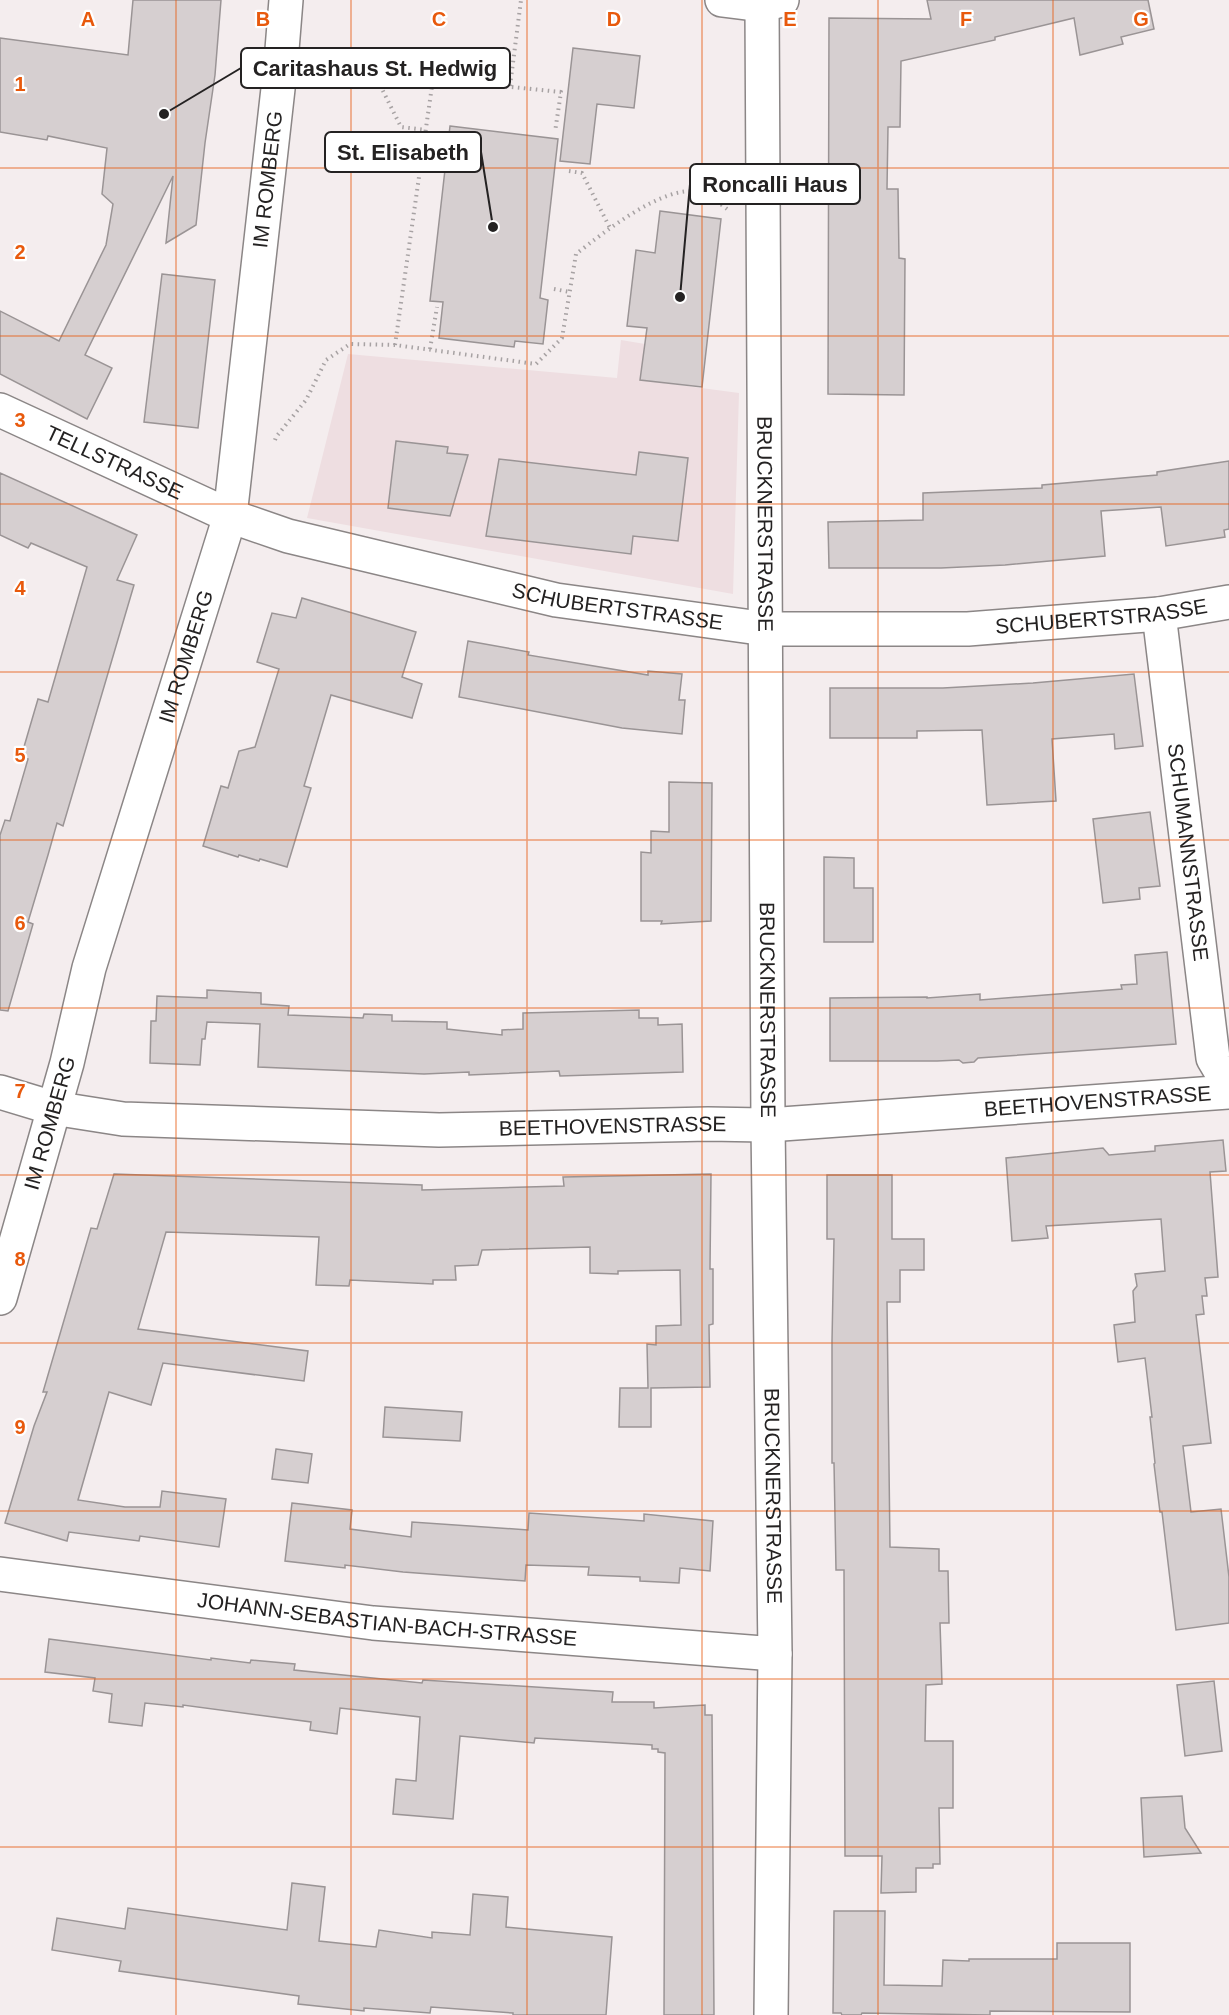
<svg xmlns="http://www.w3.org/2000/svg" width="1229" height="2015" viewBox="0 0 1229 2015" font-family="Arial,sans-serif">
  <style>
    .built { fill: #eedee1 }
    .building { fill: #d6cfd0; stroke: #9a9495; stroke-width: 1.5 }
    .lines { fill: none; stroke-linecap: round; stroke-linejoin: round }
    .street-casing { stroke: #8b8686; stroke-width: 36 }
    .path { stroke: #a7a2a3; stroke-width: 4; stroke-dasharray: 1.5 4.5; stroke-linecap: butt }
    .street { stroke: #fff; stroke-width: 33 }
    .grid { fill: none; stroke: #e8590c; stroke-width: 1.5; stroke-opacity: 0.55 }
    .labels { text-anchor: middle; stroke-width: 4.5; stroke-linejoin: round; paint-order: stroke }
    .street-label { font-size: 21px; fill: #242222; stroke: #fff }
    .grid-label { font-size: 20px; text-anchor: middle; font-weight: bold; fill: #e8590c; stroke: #fff; stroke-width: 4.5; stroke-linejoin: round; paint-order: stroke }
    .leader { fill: none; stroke: #242222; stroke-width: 2 }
    .callout-dot { fill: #242222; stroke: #fff; stroke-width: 2 }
    .callout { fill: #fff; stroke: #242222; stroke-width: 2 }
    .callout-label { font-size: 22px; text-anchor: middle; font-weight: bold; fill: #242222 }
  </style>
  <rect width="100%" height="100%" fill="#f4edee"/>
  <polygon class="built" points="621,340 645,344 641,380 739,393 733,594 307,518 348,354 617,378"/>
  <g class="building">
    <polygon points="133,0 221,0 215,75 205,143 196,225 166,243 173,176 85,355 112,368 87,419 0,374 0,311 59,341 106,245 113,204 102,194 107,148 48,136 47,140 0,132 0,38 128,55"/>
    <polygon points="927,0 1148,0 1154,29 1121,37 1123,44 1080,55 1074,18 995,37 995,40 901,61 900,127 888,127 887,189 898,189 899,258 905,259 904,395 828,394 829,18 931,19"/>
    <polygon points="573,48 640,56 634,108 597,104 590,164 560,161"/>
    <polygon points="450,126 558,139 540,298 548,300 543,344 515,341 514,347 439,338 443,302 430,301"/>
    <polygon points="660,211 721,219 702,387 640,380 647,328 627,326 636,250 655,253"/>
    <polygon points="162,274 215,280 198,428 144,422"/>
    <polygon points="396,441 448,447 447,453 468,455 450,516 388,508"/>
    <polygon points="639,452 688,458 678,541 633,536 631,554 486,536 499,459 636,475"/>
    <polygon points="1229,461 1229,529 1224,530 1225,537 1166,546 1161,507 1101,511 1105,556 1005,565 941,568 829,568 828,522 923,520 923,493 1042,488 1042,485 1157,475 1157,472"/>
    <polygon points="0,473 137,535 117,580 134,585 63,826 57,823 48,855 28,922 33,924 8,1011 0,1010 0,835 5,820 10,821 28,759 21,757 38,699 48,702 87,567 31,543 28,548 0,535"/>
    <polygon points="302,598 416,632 402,677 422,684 412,718 331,695 304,786 311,788 287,867 260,859 259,861 239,855 238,857 203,846 221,786 228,788 239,751 255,747 279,669 257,662 272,613 296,618"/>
    <polygon points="468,641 529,652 528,655 648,675 648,671 682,674 679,700 685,700 682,734 622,728 459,697"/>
    <polygon points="1134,674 1143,746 1115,749 1114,734 1052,739 1056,801 987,805 982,730 917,731 917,738 830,738 830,688 943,688 1033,683"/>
    <polygon points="669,782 712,783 711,921 661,924 662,921 641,921 641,852 651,853 651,831 669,832"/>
    <polygon points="1150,812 1160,886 1139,888 1140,899 1103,903 1093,819"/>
    <polygon points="824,857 854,858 854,888 873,888 873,942 824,942"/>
    <polygon points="1167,952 1176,1044 978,1058 974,1062 963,1063 959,1060 937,1061 830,1061 830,998 927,997 927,998 980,994 980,1000 1122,989 1121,985 1137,984 1135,955"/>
    <polygon points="207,990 261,993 261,1004 289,1006 288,1015 363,1018 364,1014 392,1015 392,1021 447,1022 447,1029 502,1035 502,1030 523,1029 523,1013 639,1010 639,1018 658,1018 658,1025 682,1024 683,1072 560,1076 559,1071 469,1075 469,1072 424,1074 258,1067 260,1024 207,1022 205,1039 202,1039 200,1065 150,1063 151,1021 156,1021 157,996 207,998"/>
    <polygon points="1223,1140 1226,1171 1210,1172 1218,1277 1205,1278 1207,1296 1202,1296 1204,1314 1196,1315 1211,1443 1183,1446 1191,1512 1221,1509 1229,1577 1229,1623 1176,1630 1162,1512 1160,1512 1154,1464 1155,1463 1150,1417 1152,1417 1145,1358 1118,1362 1114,1325 1135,1322 1133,1291 1137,1286 1135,1274 1165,1271 1161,1219 1046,1226 1048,1238 1012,1241 1006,1158 1103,1148 1109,1155 1155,1151 1155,1146"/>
    <polygon points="114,1174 422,1185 422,1190 564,1186 563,1177 711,1174 710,1269 713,1269 713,1324 709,1325 710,1387 651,1388 651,1427 619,1427 620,1388 648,1388 647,1344 656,1345 656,1326 681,1325 680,1270 618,1271 618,1274 590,1273 590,1247 482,1250 478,1265 455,1266 456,1280 433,1280 433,1284 350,1280 349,1286 316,1285 319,1237 166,1232 138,1329 308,1351 304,1381 163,1363 151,1405 109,1392 78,1500 125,1507 160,1507 162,1491 226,1499 219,1547 140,1536 139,1541 69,1532 67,1541 5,1523 34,1426 47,1392 43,1392 91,1228 97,1229"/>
    <polygon points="827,1175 892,1175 892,1239 924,1239 924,1270 900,1270 900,1302 887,1302 890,1547 939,1549 939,1571 948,1571 949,1623 940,1623 942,1684 926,1685 925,1741 953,1741 953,1808 939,1808 940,1864 933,1864 933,1868 916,1868 916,1892 881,1893 882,1856 845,1856 844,1570 836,1570 834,1463 832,1463 832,1341 834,1239 827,1239"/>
    <polygon points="385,1407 462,1412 460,1441 383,1437"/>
    <polygon points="276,1449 312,1454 308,1483 272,1479"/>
    <polygon points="292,1503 352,1510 350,1529 411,1537 412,1522 528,1530 529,1513 644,1521 644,1514 713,1521 710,1571 680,1568 679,1583 640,1581 640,1577 588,1575 589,1567 526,1565 525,1581 403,1572 345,1565 345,1568 285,1561"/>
    <polygon points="49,1639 211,1660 211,1658 250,1663 251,1660 295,1664 294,1670 422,1683 423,1680 613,1692 612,1702 654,1702 654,1708 705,1705 705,1715 712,1715 714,2015 664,2015 665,1753 658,1752 658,1749 652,1749 652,1745 535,1738 534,1743 460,1736 453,1819 393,1814 396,1779 416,1781 420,1717 340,1708 337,1734 310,1730 311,1722 183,1705 183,1707 145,1703 142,1726 109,1722 112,1694 93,1691 95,1678 45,1672"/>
    <polygon points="1214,1681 1222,1751 1185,1756 1177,1685"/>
    <polygon points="1182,1796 1185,1828 1201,1853 1144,1857 1141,1798"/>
    <polygon points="292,1883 325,1887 319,1941 376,1947 379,1930 432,1938 432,1932 470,1935 473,1894 508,1897 506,1927 612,1937 606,2015 513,2015 513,2013 431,2007 430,2013 364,2008 364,2011 298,2004 299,1996 119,1971 121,1961 52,1950 57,1918 125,1929 128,1908 287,1930"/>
    <polygon points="834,1911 885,1911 884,1985 942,1986 943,1960 969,1961 969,1959 1057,1959 1057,1943 1130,1943 1130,2012 990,2011 990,2015 862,2013 861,2015 842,2015 841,2013 833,2013"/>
  </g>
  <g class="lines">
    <g class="street-casing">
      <g id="street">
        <polyline points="722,0 762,5 782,0"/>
        <path id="s1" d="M762 5 768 1125 775 1654 771 2015"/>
        <path id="s2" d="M0 410 230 516 288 536 556 600 766 629H968L1159 614 1229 602"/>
        <path id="s3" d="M1159 614 1213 1058 1229 1085"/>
        <path id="s4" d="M0 1092 53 1108 123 1119 439 1130 708 1124 768 1125 1229 1092"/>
        <path id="s5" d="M0 1298 67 1063 89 968 230 516 281 62 286 0"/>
        <path id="s6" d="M0 1574 373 1623 775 1654"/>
      </g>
    </g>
    <g class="path">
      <polyline points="314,67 376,77 401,127 426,130"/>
      <polyline points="510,86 521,0"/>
      <polyline points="569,171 582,173 610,228"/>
      <polyline points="554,289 570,292"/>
      <polyline points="395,345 433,79 561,92 555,132"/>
      <polyline points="430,349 437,307"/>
      <path d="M275 440 276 437 306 400 326 360 350 344 395 345 536 364 562 338 576 254C603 233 664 184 699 192 708 194 719 203 727 209"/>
    </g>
    <use href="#street" class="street"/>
  </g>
  <path class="grid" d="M176 0V2015M351 0V2015M527 0V2015M702 0V2015M878 0V2015M1053 0V2015M0 168H1229M0 336H1229M0 504H1229M0 672H1229M0 840H1229M0 1008H1229M0 1175H1229M0 1343H1229M0 1511H1229M0 1679H1229M0 1847H1229"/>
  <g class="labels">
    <g class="street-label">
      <text dy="7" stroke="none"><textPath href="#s5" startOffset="1154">IM ROMBERG</textPath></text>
      <text dy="7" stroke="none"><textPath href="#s2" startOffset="126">TELLSTRASSE</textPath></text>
      <text dy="7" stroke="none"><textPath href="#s1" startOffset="519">BRUCKNERSTRASSE</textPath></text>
      <text dy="7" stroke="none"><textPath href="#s2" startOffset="652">SCHUBERTSTRASSE</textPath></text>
      <text dy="7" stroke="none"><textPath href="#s2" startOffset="1138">SCHUBERTSTRASSE</textPath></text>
      <text dy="7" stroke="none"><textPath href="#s5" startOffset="668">IM ROMBERG</textPath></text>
      <text dy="7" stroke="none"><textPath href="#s3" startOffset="240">SCHUMANNSTRASSE</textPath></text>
      <text dy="7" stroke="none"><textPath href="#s1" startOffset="1005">BRUCKNERSTRASSE</textPath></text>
      <text dy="7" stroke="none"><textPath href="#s4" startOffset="1102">BEETHOVENSTRASSE</textPath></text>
      <text dy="7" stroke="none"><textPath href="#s5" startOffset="182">IM ROMBERG</textPath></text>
      <text dy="7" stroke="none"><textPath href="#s4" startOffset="616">BEETHOVENSTRASSE</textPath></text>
      <text dy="7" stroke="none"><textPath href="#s1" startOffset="1491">BRUCKNERSTRASSE</textPath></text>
      <text dy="7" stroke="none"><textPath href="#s6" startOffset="390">JOHANN-SEBASTIAN-BACH-STRASSE</textPath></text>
    </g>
  </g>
  <g class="grid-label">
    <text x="88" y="26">A</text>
    <text x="263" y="26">B</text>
    <text x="439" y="26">C</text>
    <text x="614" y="26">D</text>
    <text x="790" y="26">E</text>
    <text x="966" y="26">F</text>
    <text x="1141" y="26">G</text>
    <text x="20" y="91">1</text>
    <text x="20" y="259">2</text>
    <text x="20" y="427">3</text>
    <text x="20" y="595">4</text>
    <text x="20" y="762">5</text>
    <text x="20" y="930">6</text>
    <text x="20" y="1098">7</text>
    <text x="20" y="1266">8</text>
    <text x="20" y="1434">9</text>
  </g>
  <path class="leader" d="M164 114L241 68M493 227L481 152M680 297L690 184"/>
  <g class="callout-dot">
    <circle cx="164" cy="114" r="6"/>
    <circle cx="493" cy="227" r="6"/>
    <circle cx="680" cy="297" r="6"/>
  </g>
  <g class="callout">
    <rect x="241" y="48" width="269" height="40" rx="6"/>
    <rect x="325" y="132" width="156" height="40" rx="6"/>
    <rect x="690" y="164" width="170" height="40" rx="6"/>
  </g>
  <g class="callout-label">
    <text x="375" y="76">Caritashaus St. Hedwig</text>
    <text x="403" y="160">St. Elisabeth</text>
    <text x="775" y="192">Roncalli Haus</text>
  </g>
</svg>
